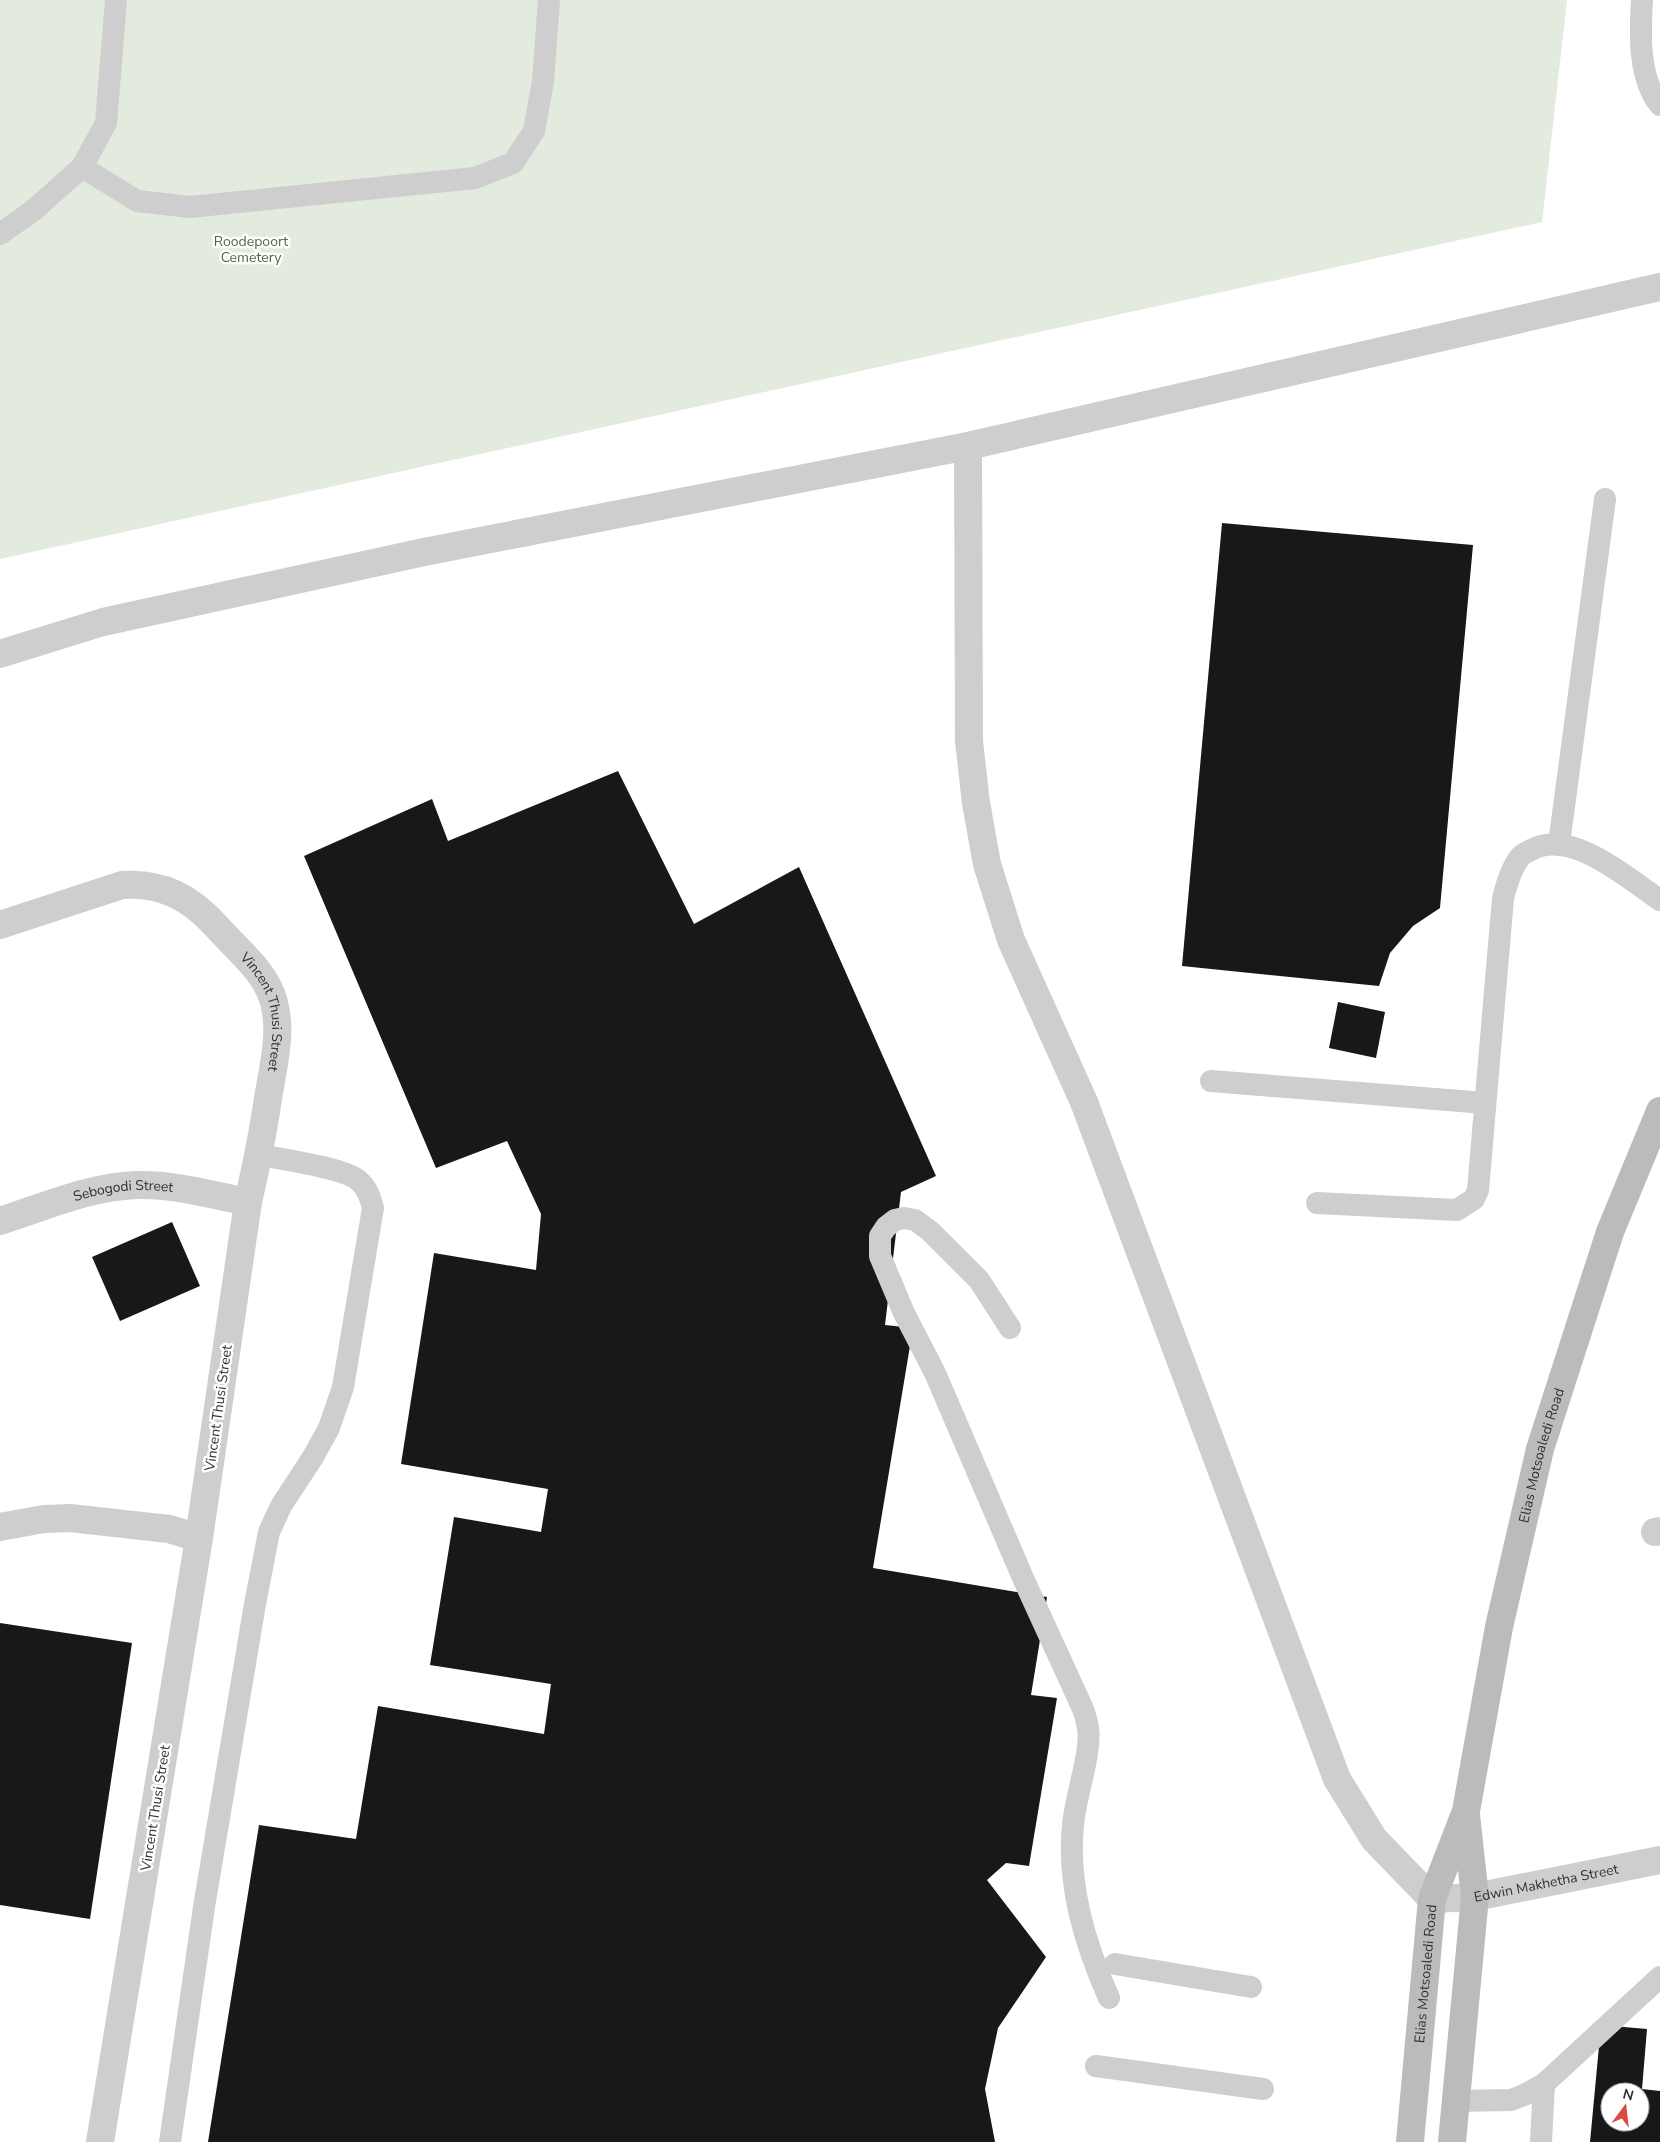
<svg xmlns="http://www.w3.org/2000/svg" width="1660" height="2142" viewBox="0 0 1660 2142" font-family="'Nunito Sans',sans-serif">
  <style>
    .green { fill: #e3eade }
    .building { fill: #181818; fill-rule: evenodd }
    .lines { fill: none; stroke-linecap: round; stroke-linejoin: round }
    .lane { stroke: #cecece; stroke-width: 22 }
    .street { stroke: #cecece; stroke-width: 28 }
    .secondary { stroke: #bbb; stroke-width: 28 }
    .labels { text-anchor: middle; stroke-width: 5; stroke-linejoin: round; paint-order: stroke }
    .park-label { font-size: 14px; fill: #4f6a41; stroke: #fff }
    .street-label { font-size: 14px; fill: #313131; stroke: #fff }
  </style>
  <rect width="100%" height="100%" fill="#fff"/>
  <polygon class="green" points="0,0 1567,0 1542,222 0,559"/>
  <g class="building">
    <polygon points="1222,523 1473,545 1440,908 1413,926 1390,953 1379,986 1182,966"/>
    <polygon points="618,771 694,924 799,867 936,1176 901,1192 885,1325 913,1328 873,1568 1047,1597 1031,1695 1057,1698 1029,1866 1006,1863 987,1880 1046,1957 998,2028 985,2089 995,2142 208,2142 259,1825 356,1839 378,1706 544,1734 551,1684 430,1665 454,1517 541,1532 548,1489 401,1464 434,1253 536,1270 541,1214 507,1141 436,1168 304,856 432,799 448,841"/>
    <polygon points="1338,1002 1385,1012 1376,1058 1329,1048"/>
    <polygon points="172,1222 200,1286 120,1321 92,1257"/>
    <polygon points="0,1623 132,1643 90,1919 0,1905"/>
    <path d="M1601 2025 1647 2029 1642 2089 1660 2091V2142H1590ZM1610 2092H1640V2122H1610Z"/>
  </g>
  <g class="lines">
    <g class="lane">
      <path d="M1642 0C1640 33 1638 78 1660 105"/>
      <polyline points="82,167 137,201 190,207 475,178 513,163 534,131 543,81 549,0"/>
      <polyline points="0,234 34,210 82,167 106,123 116,0"/>
      <polyline points="1559,844 1605,499"/>
      <polyline points="1211,1081 1485,1103"/>
      <path d="M1317 1203 1457 1210 1474 1199 1478 1190 1503 898C1507 884 1511 868 1521 856 1523 854 1527 852 1531 850 1571 828 1627 878 1660 900"/>
      <path d="M1010 1328 979 1280 930 1231 915 1220 904 1218 895 1220 886 1227 880 1236V1256L904 1313 935 1373 1023 1578 1083 1709C1085 1715 1087 1721 1088 1728 1092 1751 1075 1798 1073 1825 1067 1885 1085 1944 1109 1998"/>
      <polyline points="1115,1964 1251,1987"/>
      <polyline points="1096,2066 1263,2089"/>
      <polyline points="1455,2101 1511,2100 1524,2095 1544,2084 1660,1977"/>
      <path d="M170 2142 204 1907 255 1604 269 1532 281 1506 313 1457 329 1428 343 1387 373 1208C370 1197 368 1189 359 1181 345 1168 281 1159 259 1155"/>
      <polyline points="1541,2142 1544,2084"/>
    </g>
    <g class="street">
      <path id="s1" d="M968 446 969 741 976 803 987 864 1011 940 1084 1102 1337 1779 1374 1839 1432 1899 1475 1897 1660 1860"/>
      <polyline points="0,654 103,622 424,552 968,446 1660,287"/>
      <path id="s2" d="M0 925 122 885C163 882 191 898 218 928 235 947 258 966 269 989 285 1022 274 1063 268 1098 263 1133 256 1167 248 1202L199 1538 100 2142"/>
      <path id="s3" d="M0 1221C44 1207 91 1186 138 1185 174 1184 212 1195 248 1202"/>
      <polyline points="0,1527 44,1519 70,1518 169,1529 199,1538"/>
      <polyline points="1655,1532 1660,1531"/>
    </g>
    <g class="secondary">
      <path id="s4" d="M1410 2142 1432 1899 1466 1811 1499 1627 1540 1449 1610 1232 1660 1111"/>
      <polyline points="1452,2142 1475,1897 1466,1815"/>
    </g>
  </g>
  <g class="labels">
    <g class="park-label">
      <text x="251" y="246">Roodepoort<tspan x="251" dy="16">Cemetery</tspan></text>
    </g>
    <g class="street-label">
      <text dy="5" stroke="none"><textPath href="#s2" startOffset="338">Vincent Thusi Street</textPath></text>
      <text dy="5" stroke="none"><textPath href="#s3" startOffset="128">Sebogodi Street</textPath></text>
      <text transform="translate(218 1408) rotate(-82)" y="5">Vincent Thusi Street</text>
      <text dy="5" stroke="none"><textPath href="#s4" startOffset="702">Elias Motsoaledi Road</textPath></text>
      <text transform="translate(155 1808) rotate(-81)" y="5">Vincent Thusi Street</text>
      <text dy="5" stroke="none"><textPath href="#s1" startOffset="1669">Edwin Makhetha Street</textPath></text>
      <text dy="5" stroke="none"><textPath href="#s4" startOffset="169">Elias Motsoaledi Road</textPath></text>
    </g>
  </g>
  <g transform="translate(1625 2107) rotate(15)"><circle r="24" fill="#ffffff" stroke="#adadad"/>
  <path d="M0-4L9 19L0 12L-9 19Z" fill="#d84a43"/>
  <text y="-8" font-size="14" font-weight="bold" text-anchor="middle" fill="#313131">N</text>
  </g>
</svg>
